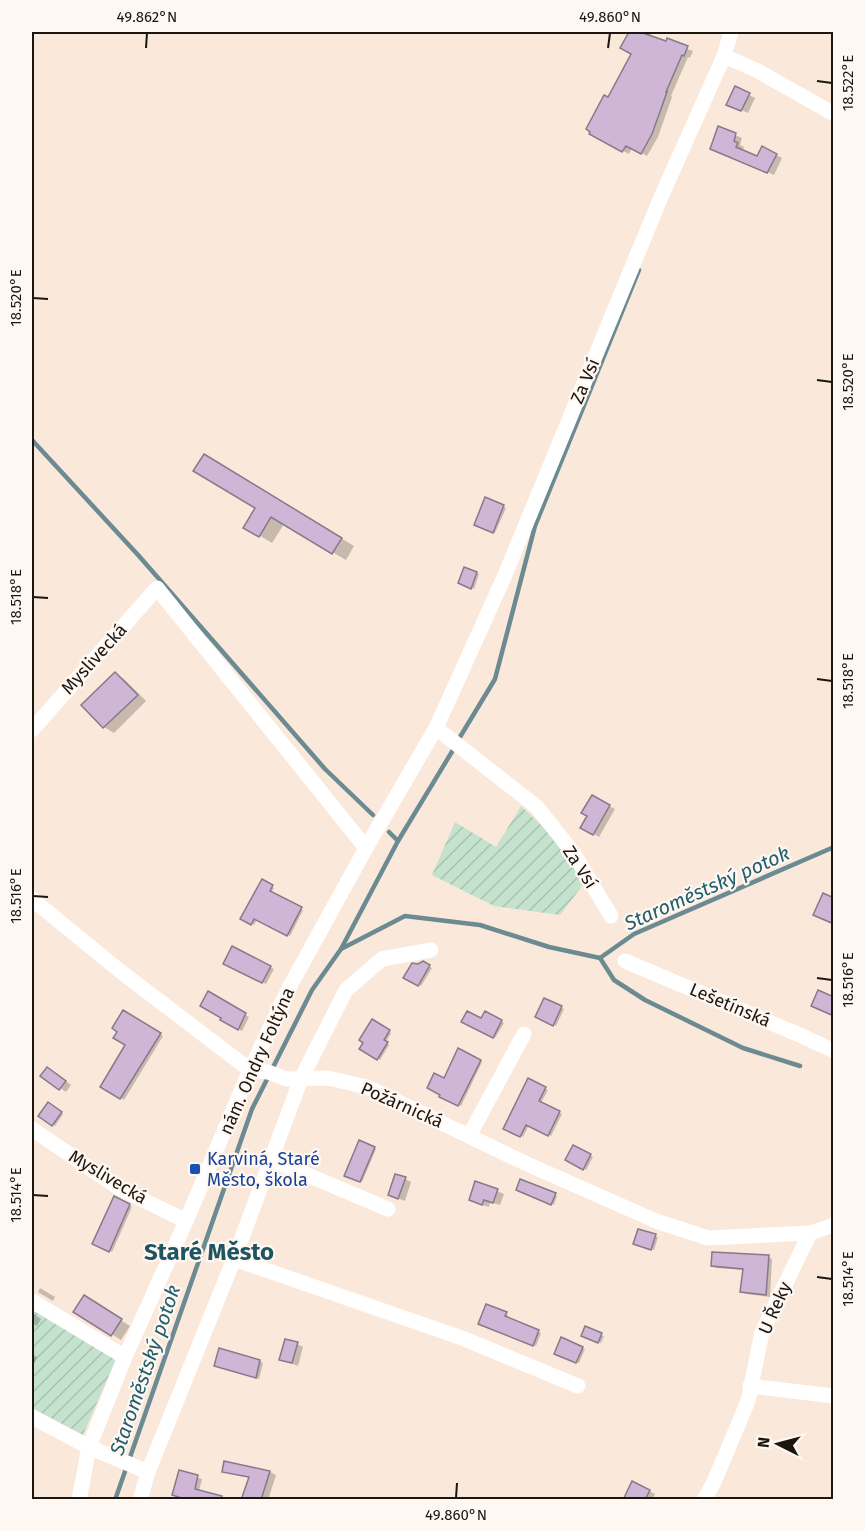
<svg xmlns="http://www.w3.org/2000/svg" width="865" height="1531" viewBox="0 0 865 1531" font-family="'Fira Sans',sans-serif">
  <style>
    .garden { fill: url(#garden-furrows) }
    .shadow { fill: #0003 }
    .lines { fill: none; stroke-linecap: round; stroke-linejoin: round }
    .stream { stroke: #6b8a92; stroke-width: 4.5 }
    .building { fill: #cfb6d7; stroke: #857a89; stroke-width: 1.5 }
    .minor { stroke: #fff; stroke-width: 15 }
    .ticks { fill: none; stroke: #1c1611; stroke-width: 2 }
    .transit-dot { fill: #1a4fb4; stroke: #fff7f1; stroke-width: 2 }
    .labels { text-anchor: middle; stroke-width: 4.5; stroke-linejoin: round; paint-order: stroke }
    .street-label { font-size: 18px; fill: #1c1611; stroke: #fff7f1 }
    .transit-label { font-size: 18px; fill: #164399; stroke: #fff7f1; text-anchor: start }
    .water-label { font-size: 20px; font-style: italic; fill: #215f6e; stroke: #fff7f1 }
    .district-label { font-size: 24px; font-weight: bold; fill: #1e5561; stroke: #fff7f1 }
    .neatline { fill: none; stroke: #1c1611; stroke-width: 2 }
    .ticks-label { font-size: 15px; text-anchor: middle; fill: #1c1611 }
  </style>
  <defs>
    <pattern id="garden-furrows" width="10" height="10" patternUnits="userSpaceOnUse" patternTransform="scale(1.5)"><rect width="10" height="10" fill="#c5e2ce"/><path d="M-1 1l2-2M0 10L10 0M9 11l2-2" fill="none" stroke="#a9c1b0"/></pattern>
  </defs>
  <rect width="100%" height="100%" fill="#fae8da"/>
  <g class="garden">
    <polygon points="521,806 569,852 585,882 560,915 494,906 432,875 455,822 496,847"/>
    <polygon points="32,1309 116,1359 83,1435 32,1408"/>
  </g>
  <g class="shadow">
    <polygon points="628,32 652,32 650,37 693,51 690,58 688,57 671,96 672,97 658,137 647,156 632,148 629,154 591,134 633,54"/>
    <polygon points="749,95 755,98 748,113 732,106"/>
    <polygon points="719,128 742,138 740,145 744,147 742,151 758,158 776,155 782,158 774,175 718,151"/>
    <polygon points="217,463 354,546 346,560 284,524 272,543 245,527 257,508"/>
    <polygon points="503,506 506,508 495,533 478,526"/>
    <polygon points="477,573 479,574 474,589 460,583"/>
    <polygon points="115,674 124,679 146,701 114,733 104,727 83,705"/>
    <polygon points="592,797 615,809 599,837 582,827 589,816"/>
    <polygon points="262,881 274,888 271,893 303,910 290,936 257,919 254,925 242,918"/>
    <polygon points="233,948 274,969 266,984 225,963"/>
    <polygon points="423,963 432,968 421,986 405,977"/>
    <polygon points="209,993 249,1017 242,1031 222,1020 223,1017"/>
    <polygon points="544,1000 564,1009 556,1026 536,1017"/>
    <polygon points="124,1012 163,1036 124,1100 102,1087 127,1045 119,1031"/>
    <polygon points="485,1013 504,1023 495,1038 463,1021 481,1021"/>
    <polygon points="372,1021 391,1033 386,1042 389,1045 380,1060 361,1049"/>
    <polygon points="459,1050 482,1062 461,1106 441,1096 445,1080"/>
    <polygon points="54,1072 71,1085 66,1092 43,1076"/>
    <polygon points="529,1080 548,1090 541,1103 562,1114 551,1136 529,1125 523,1137 505,1128"/>
    <polygon points="48,1104 63,1114 55,1126 40,1116"/>
    <polygon points="574,1147 593,1157 586,1170 567,1160"/>
    <polygon points="374,1148 376,1149 362,1182 346,1175"/>
    <polygon points="405,1179 411,1182 405,1201 389,1195"/>
    <polygon points="476,1183 504,1194 500,1205 490,1202 489,1207 476,1203"/>
    <polygon points="518,1189 555,1195 557,1196 554,1205"/>
    <polygon points="115,1198 132,1207 112,1252 94,1243"/>
    <polygon points="639,1230 658,1237 654,1250 637,1244"/>
    <polygon points="768,1257 772,1259 770,1297 746,1294 742,1291 744,1270 716,1268 712,1266"/>
    <polygon points="40,1288 55,1297 53,1301 38,1292"/>
    <polygon points="94,1303 130,1326 121,1340 75,1311"/>
    <polygon points="32,1313 41,1319 37,1326 32,1323"/>
    <polygon points="506,1314 508,1315 507,1318 541,1333 536,1346 483,1325"/>
    <polygon points="601,1335 604,1336 601,1343 585,1337"/>
    <polygon points="297,1344 303,1347 298,1366 281,1359"/>
    <polygon points="582,1348 585,1349 579,1363 558,1355"/>
    <polygon points="32,1354 37,1357 34,1364 32,1363"/>
    <polygon points="260,1361 263,1363 259,1379 219,1367"/>
    <polygon points="224,1471 270,1472 276,1475 268,1500 243,1500 250,1478 230,1474"/>
    <polygon points="180,1472 202,1479 199,1491 226,1500 188,1500"/>
    <polygon points="633,1483 655,1494 652,1500 625,1500"/>
  </g>
  <g class="lines">
    <g class="stream">
      <polyline points="32,440 139,556 325,769 373,815"/>
      <polyline points="460,737 495,679 535,526 639,270"/>
      <polyline points="398,841 453,750"/>
      <polyline points="341,949 398,841 389,832"/>
      <polyline points="600,958 614,980 645,1000 743,1048 800,1066"/>
      <polyline points="115,1500 252,1109 312,990 341,949 405,916 480,925 549,947 600,958 634,934 834,847"/>
    </g>
  </g>
  <g class="building">
    <polygon points="629,32 640,32 666,41 667,38 688,46 684,56 682,55 666,92 667,92 652,134 641,154 626,146 622,152 589,134 590,132 586,129 604,95 608,97 631,54 620,48"/>
    <polygon points="735,86 750,93 741,111 726,105"/>
    <polygon points="718,126 736,133 734,141 738,143 736,147 757,156 762,146 777,154 767,173 710,149"/>
    <polygon points="204,454 342,538 332,554 271,517 259,537 243,528 255,508 193,471"/>
    <polygon points="485,497 504,505 493,533 474,525"/>
    <polygon points="464,567 477,572 471,589 458,583"/>
    <polygon points="115,672 138,695 103,728 81,705"/>
    <polygon points="592,795 610,805 593,835 580,828 587,816 581,813"/>
    <polygon points="262,879 273,885 270,891 302,907 287,936 254,919 251,925 240,919"/>
    <polygon points="823,893 834,898 834,924 813,915"/>
    <polygon points="232,946 271,966 262,983 223,964"/>
    <polygon points="423,961 430,965 418,986 403,978 412,963 418,964"/>
    <polygon points="818,990 834,997 834,1016 811,1006"/>
    <polygon points="208,991 246,1013 238,1030 220,1020 221,1018 200,1006"/>
    <polygon points="544,998 562,1006 553,1026 535,1017"/>
    <polygon points="123,1010 161,1033 120,1099 100,1087 125,1045 113,1038 117,1032 112,1028"/>
    <polygon points="467,1011 481,1018 485,1011 502,1020 493,1038 461,1022"/>
    <polygon points="372,1019 390,1030 384,1040 388,1042 377,1060 359,1049 363,1043 359,1040"/>
    <polygon points="458,1048 481,1060 458,1106 439,1097 440,1095 427,1088 434,1073 444,1078"/>
    <polygon points="47,1067 66,1081 59,1090 40,1076"/>
    <polygon points="528,1078 546,1087 539,1101 560,1111 548,1136 526,1125 520,1137 503,1129"/>
    <polygon points="48,1102 62,1112 52,1126 38,1116"/>
    <polygon points="359,1140 375,1147 360,1182 344,1176"/>
    <polygon points="573,1145 591,1154 583,1170 565,1160"/>
    <polygon points="395,1174 406,1177 398,1199 388,1195"/>
    <polygon points="520,1179 556,1193 551,1205 516,1190"/>
    <polygon points="475,1181 498,1189 493,1203 484,1200 482,1205 469,1200"/>
    <polygon points="114,1196 130,1204 109,1252 92,1244"/>
    <polygon points="638,1229 656,1234 651,1250 633,1244"/>
    <polygon points="712,1252 769,1255 766,1295 740,1292 743,1269 711,1266"/>
    <polygon points="84,1295 122,1319 111,1336 73,1312"/>
    <polygon points="486,1304 507,1312 505,1316 539,1330 533,1346 478,1324"/>
    <polygon points="585,1326 602,1333 598,1343 581,1336"/>
    <polygon points="561,1337 583,1347 576,1363 554,1354"/>
    <polygon points="285,1339 298,1342 292,1363 279,1360"/>
    <polygon points="219,1348 260,1360 256,1378 214,1366"/>
    <polygon points="224,1461 270,1471 261,1500 241,1500 249,1477 222,1472"/>
    <polygon points="179,1470 198,1475 195,1489 222,1496 221,1500 188,1500 172,1495"/>
    <polygon points="632,1481 650,1490 645,1500 623,1500"/>
  </g>
  <g class="lines">
    <g class="minor">
      <polyline points="724,56 758,71 834,114"/>
      <polyline points="436,728 537,807 574,854 611,916"/>
      <polyline points="32,730 157,588 366,848"/>
      <polyline points="32,899 120,971 250,1070 268,1072 287,1079 328,1078 367,1087 527,1164 656,1221 708,1238 810,1233 834,1225"/>
      <polyline points="625,961 802,1036 834,1051"/>
      <polyline points="32,1129 119,1188 186,1221"/>
      <polyline points="469,1136 524,1034"/>
      <polyline points="272,1160 388,1209"/>
      <polyline points="234,1259 462,1338 578,1386"/>
      <polyline points="32,1301 125,1357"/>
      <polyline points="750,1386 834,1396"/>
      <polyline points="32,1417 89,1447 148,1472"/>
      <polyline points="79,1500 89,1447 125,1357 187,1219 250,1070 290,986 366,848 436,728 505,575 661,197 724,56 731,32"/>
      <polyline points="140,1500 148,1472 234,1259 301,1079 346,990 382,959 431,950"/>
      <polyline points="704,1500 714,1482 748,1401 762,1332 810,1233"/>
    </g>
  </g>
  <path class="ticks" d="M146 48 147 33M608 48 610 33M817 81 832 83M33 298 48 299M817 380 832 382M33 597 48 598M817 679 832 681M33 896 48 897M817 978 832 980M33 1195 48 1196M817 1277 832 1279M456 1498 457 1483"/>
  <rect class="transit-dot" x="189" y="1163" width="12" height="12" rx="3"/>
  <g class="labels">
    <g class="street-label">
      <text transform="translate(585 381) rotate(-67)" y="6">Za Vsí</text>
      <text transform="translate(94 659) rotate(-48)" y="6">Myslivecká</text>
      <text transform="translate(580 867) rotate(57)" y="6">Za Vsí</text>
      <text transform="translate(730 1005) rotate(23)" y="6">Lešetínská</text>
      <text transform="translate(257 1061) rotate(-66)" y="6">nám. Ondry Foltýna</text>
      <text transform="translate(402 1105) rotate(24)" y="6">Požárnická</text>
      <text transform="translate(108 1177) rotate(31)" y="6">Myslivecká</text>
      <text transform="translate(775 1308) rotate(-66)" y="6">U Řeky</text>
    </g>
    <g class="transit-label">
      <text x="207" y="1165">Karviná, Staré<tspan x="207" dy="21">Město, škola</tspan></text>
    </g>
    <g class="water-label">
      <text transform="translate(707 888) rotate(-24)" y="7">Staroměstský potok</text>
      <text transform="translate(145 1370) rotate(-71)" y="7">Staroměstský potok</text>
    </g>
    <g class="district-label">
      <text x="209" y="1260">Staré Město</text>
    </g>
  </g>
  <rect width="865" height="1531" fill="none" stroke="#fff7f1" stroke-width="66"/>
  <g transform="translate(778 1444) rotate(276)" stroke="#fff7f1" stroke-width="4.5" paint-order="stroke">
  <path d="M0-4.5L10 22L0 15L-10 22Z" fill="#1c1611"/>
  <text y="-9" font-size="16" font-weight="bold" text-anchor="middle" fill="#1c1611">N</text>
  </g>
  <rect x="33" y="33" width="799" height="1465" class="neatline"/>
  <g class="ticks-label">
    <text x="147" y="22">49.862°N</text>
    <text x="610" y="22">49.860°N</text>
    <text transform="translate(848 83) rotate(-90)" y="5">18.522°E</text>
    <text transform="translate(16 298) rotate(-90)" y="5">18.520°E</text>
    <text transform="translate(848 382) rotate(-90)" y="5">18.520°E</text>
    <text transform="translate(16 597) rotate(-90)" y="5">18.518°E</text>
    <text transform="translate(848 681) rotate(-90)" y="5">18.518°E</text>
    <text transform="translate(16 896) rotate(-90)" y="5">18.516°E</text>
    <text transform="translate(848 980) rotate(-90)" y="5">18.516°E</text>
    <text transform="translate(16 1195) rotate(-90)" y="5">18.514°E</text>
    <text transform="translate(848 1279) rotate(-90)" y="5">18.514°E</text>
    <text x="456" y="1520">49.860°N</text>
  </g>
</svg>
